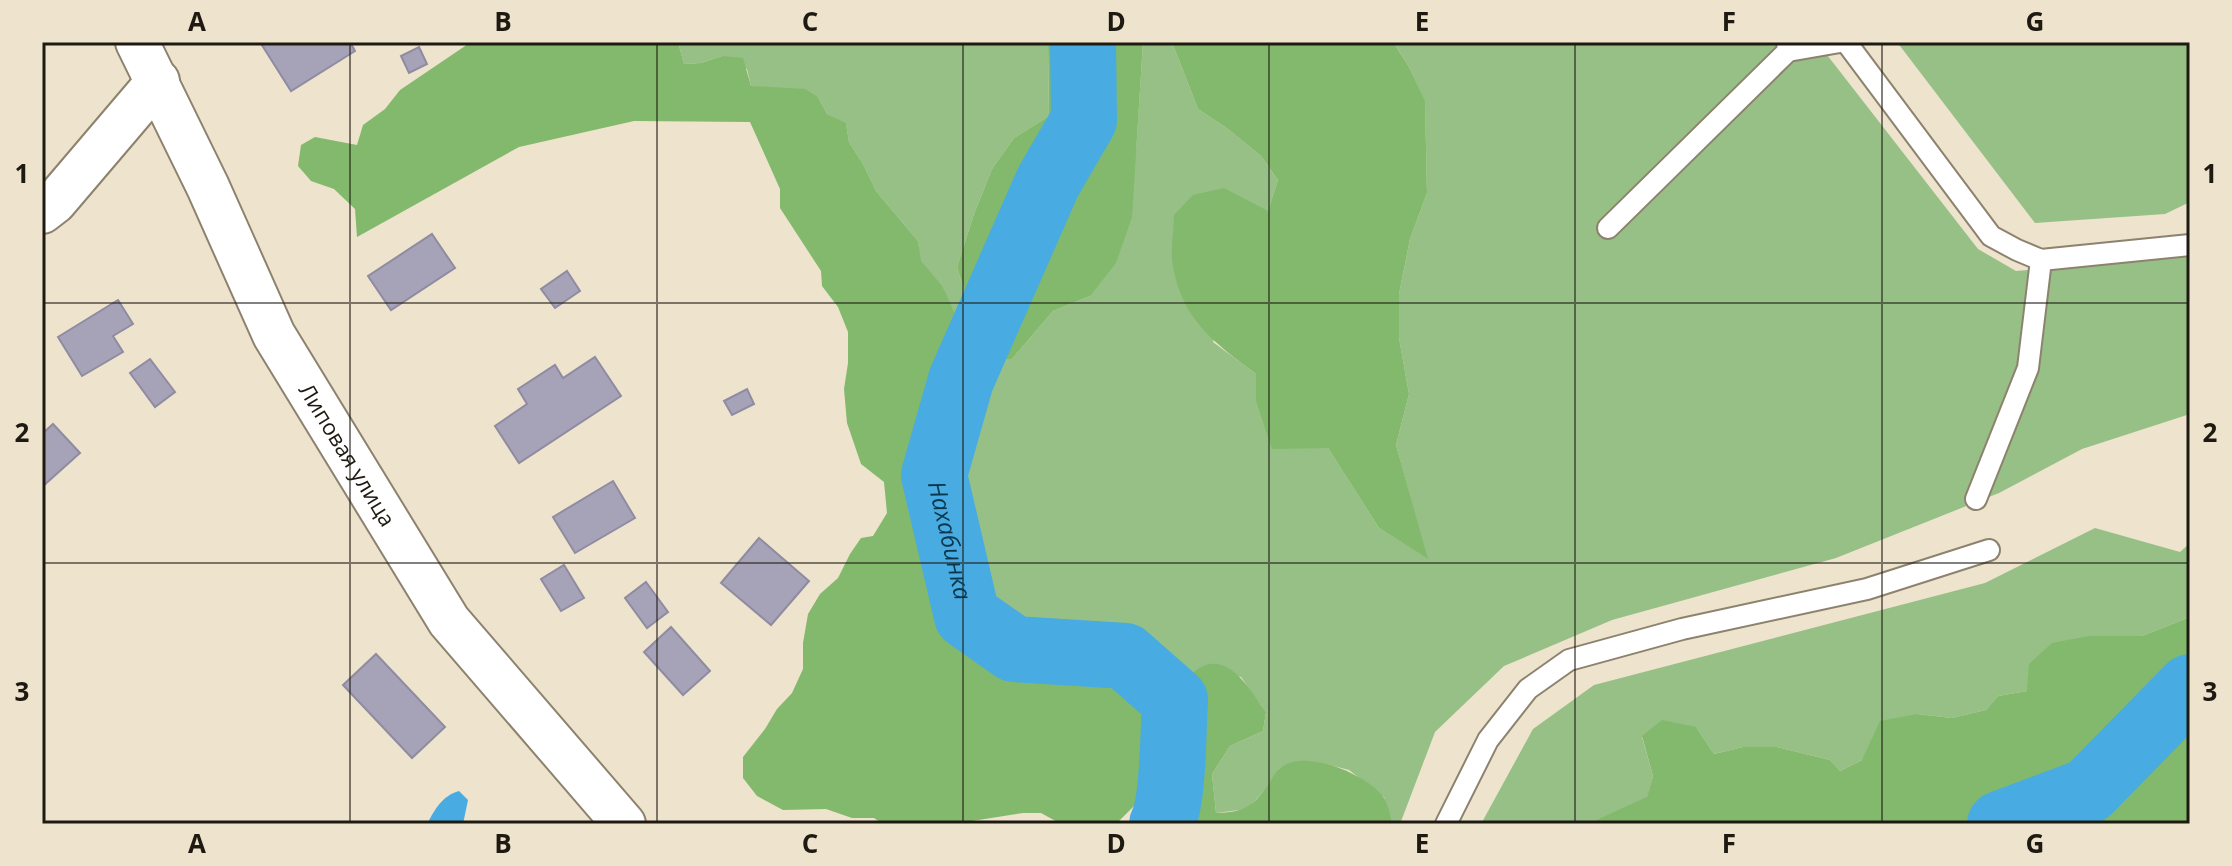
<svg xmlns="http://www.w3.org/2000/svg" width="2232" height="866" viewBox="0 0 2232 866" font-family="'Open Sans',sans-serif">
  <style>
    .green { fill: #96c086 }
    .forest { fill: #82b96c }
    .water { fill: #48abe1 }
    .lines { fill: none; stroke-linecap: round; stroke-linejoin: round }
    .river { stroke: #48abe1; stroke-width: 66 }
    .building { fill: #a6a3b9; stroke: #8f8ba1; stroke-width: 2 }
    .lane-casing { stroke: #8d826e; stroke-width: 24 }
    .street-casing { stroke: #8d826e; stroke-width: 46 }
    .lane { stroke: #fff; stroke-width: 20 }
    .street { stroke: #fff; stroke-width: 42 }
    .grid { fill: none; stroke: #1e1a12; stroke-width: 2; stroke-opacity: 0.55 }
    .labels { text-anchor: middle; stroke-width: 7; stroke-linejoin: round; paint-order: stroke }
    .street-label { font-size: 22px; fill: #1e1a12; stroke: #eee3cd }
    .water-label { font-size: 24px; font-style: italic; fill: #0b374d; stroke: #eee3cd }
    .neatline { fill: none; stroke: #1e1a12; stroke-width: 3 }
    .grid-label { font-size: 26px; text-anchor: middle; font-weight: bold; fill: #1e1a12 }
  </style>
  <rect width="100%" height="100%" fill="#eee3cd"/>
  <g class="green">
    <polygon points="678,42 1048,42 1049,116 1014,138 992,169 974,214 957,267 966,296 970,324 1012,359 1053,311 1090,296 1136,151 1143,42 1172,42 1198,109 1228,129 1261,156 1278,180 1268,211 1213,342 1256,374 1256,401 1328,448 1379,528 1427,558 1396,445 1409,394 1399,338 1399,294 1410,239 1427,193 1425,102 1409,67 1393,42 1817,42 1978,249 2016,271 2190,256 2190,414 2082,449 1999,493 1836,558 1612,620 1504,666 1435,732 1400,824 1393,824 1384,797 1349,770 1322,763 1298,762 1280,768 1264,791 1247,809 1216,813 1212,774 1230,746 1263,731 1266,712 1241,677 1203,666 1177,686 1164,683 1162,661 1147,644 1125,642 1113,630 1071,644 1035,671 1020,658 1000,651 994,622 987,600 986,564 974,540 951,507 945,478 954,448 954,417 966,393 954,349 957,325 942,285 920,261 918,241 876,191 863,164 849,142 846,124 827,114 818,97 751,86 747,69 722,56 701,63 684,64"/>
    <polygon points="1897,42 2190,42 2190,202 2165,214 2035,223"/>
    <polygon points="2095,528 2180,552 2190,543 2190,617 2142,636 2089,636 2027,691 1998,696 1986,710 1952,718 1917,714 1862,760 1840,771 1830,760 1777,747 1743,747 1714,754 1696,727 1642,737 1653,776 1647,798 1587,824 1481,824 1533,729 1594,685 1985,583"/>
  </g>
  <g class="forest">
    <path d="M471 42H678L684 64 701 63 722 56 743 58 751 86 805 89 818 97 827 114 846 123 849 142 863 164 876 191 918 241 921 261 942 285 954 312 957 326 954 349 972 368 966 393 954 417V448L945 478 951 507 974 540 986 564 987 600 994 622 1000 651 1020 658 1035 671 1071 644 1113 630 1125 642C1159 645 1160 651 1164 683L1177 686C1185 680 1194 670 1203 666 1231 654 1253 694 1266 712L1263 731 1230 746 1212 774 1216 813C1243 812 1252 808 1268 785 1271 780 1275 773 1279 769 1303 747 1363 773 1382 795 1388 802 1390 815 1393 824H1169V805L1165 786 1136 804 1116 824H1061L1041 813H1023L972 821V824H883L874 818H852L826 809 783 810 757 796 743 778V757L765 729 777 709 792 693 803 669V643L808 614 820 594 838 578 850 554 861 538 873 536 887 513 884 482 861 464 847 423 844 389 848 363V332L838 307 822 286 821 271 780 208V189L750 122 634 121 519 147 357 237 355 209 334 189 311 181 298 166 301 145 315 137 357 145 363 125 385 109 400 90Z"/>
    <polygon points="1048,42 1143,42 1132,217 1116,263 1090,296 1053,311 1012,359 996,359 970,324 966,296 957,267 974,214 992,169 1014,138 1049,116"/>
    <path d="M1172 42H1393L1409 67 1425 101 1427 193 1410 239 1399 294V338L1409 394 1396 445 1428 559 1379 528 1328 448 1272 449 1256 401V374C1215 343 1182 320 1173 266 1170 250 1174 231 1174 215L1193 195 1224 188 1268 211 1278 180 1261 156 1228 129 1198 109Z"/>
    <polygon points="2190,617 2190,824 1587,824 1647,797 1653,776 1642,736 1662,720 1696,727 1714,754 1743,747 1777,747 1830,760 1840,771 1862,760 1880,721 1917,714 1952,718 1986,710 1998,696 2027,691 2029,664 2052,643 2089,636 2142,636"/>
  </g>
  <path class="water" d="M459 791 468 800 463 824H427C435 809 442 796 459 791Z"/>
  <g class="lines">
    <g class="river">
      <path id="s1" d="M1083 42 1084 120 1048 182 961 380 934 475 967 616 1014 649 1125 656 1175 700C1173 730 1174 800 1162 824"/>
      <polyline points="2000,824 2088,791 2190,687"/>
    </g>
  </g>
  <g class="building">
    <polygon points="260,42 350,42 355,51 291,91"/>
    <polygon points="419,47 427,64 409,73 401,56"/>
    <polygon points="432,234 455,268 391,310 368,276"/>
    <polygon points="567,271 580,291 555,308 541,289"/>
    <polygon points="118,300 133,324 113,336 123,352 82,376 58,337"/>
    <polygon points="595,357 621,396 519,463 495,426 527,404 518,389 555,365 563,378"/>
    <polygon points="150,359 175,392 155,407 130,373"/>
    <polygon points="747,389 754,404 732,415 724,401"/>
    <polygon points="53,424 80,453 42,487 42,434"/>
    <polygon points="613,481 635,518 575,553 553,517"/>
    <polygon points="759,538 809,581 771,625 721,583"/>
    <polygon points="564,565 584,598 561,611 541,579"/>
    <polygon points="646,582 668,612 647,628 625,598"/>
    <polygon points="671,627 710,671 683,695 644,652"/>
    <polygon points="376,654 445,727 412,758 343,685"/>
  </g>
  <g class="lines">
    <g class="lane-casing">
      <g id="lane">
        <polyline points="1846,42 1991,236 2017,250 2041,260 2190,245"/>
        <polyline points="1788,51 1840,42"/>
        <polyline points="1608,228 1788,51 1787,42"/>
        <polyline points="1976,499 2028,368 2041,260"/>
        <polyline points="1446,824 1488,740 1528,689 1569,660 1682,629 1867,589 1989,550"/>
      </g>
    </g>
    <g class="street-casing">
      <g id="street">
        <path id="s2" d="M137 42 208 187 274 335 449 621 624 824"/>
        <polyline points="42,212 55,202 158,81"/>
      </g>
    </g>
    <use href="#lane" class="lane"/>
    <use href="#street" class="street"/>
  </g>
  <path class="grid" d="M350 42V824M657 42V824M963 42V824M1269 42V824M1575 42V824M1882 42V824M42 303H2190M42 563H2190"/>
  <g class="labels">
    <g class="street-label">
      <text dy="8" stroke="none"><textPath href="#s2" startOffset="464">Липовая улица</textPath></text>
    </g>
    <g class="water-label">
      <text dy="8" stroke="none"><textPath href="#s1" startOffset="532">Нахабинка</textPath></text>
    </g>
  </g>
  <rect width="2232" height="866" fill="none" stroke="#eee3cd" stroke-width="88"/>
  <rect x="44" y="44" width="2144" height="778" class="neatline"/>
  <g class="grid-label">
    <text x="197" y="31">A</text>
    <text x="503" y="31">B</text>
    <text x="810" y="31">C</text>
    <text x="1116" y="31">D</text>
    <text x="1422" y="31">E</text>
    <text x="1729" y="31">F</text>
    <text x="2035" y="31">G</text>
    <text x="22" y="183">1</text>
    <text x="2210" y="183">1</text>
    <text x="22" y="442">2</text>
    <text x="2210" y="442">2</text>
    <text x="22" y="701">3</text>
    <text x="2210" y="701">3</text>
    <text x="197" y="853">A</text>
    <text x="503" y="853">B</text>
    <text x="810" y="853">C</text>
    <text x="1116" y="853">D</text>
    <text x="1422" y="853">E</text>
    <text x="1729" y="853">F</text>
    <text x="2035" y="853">G</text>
  </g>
</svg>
